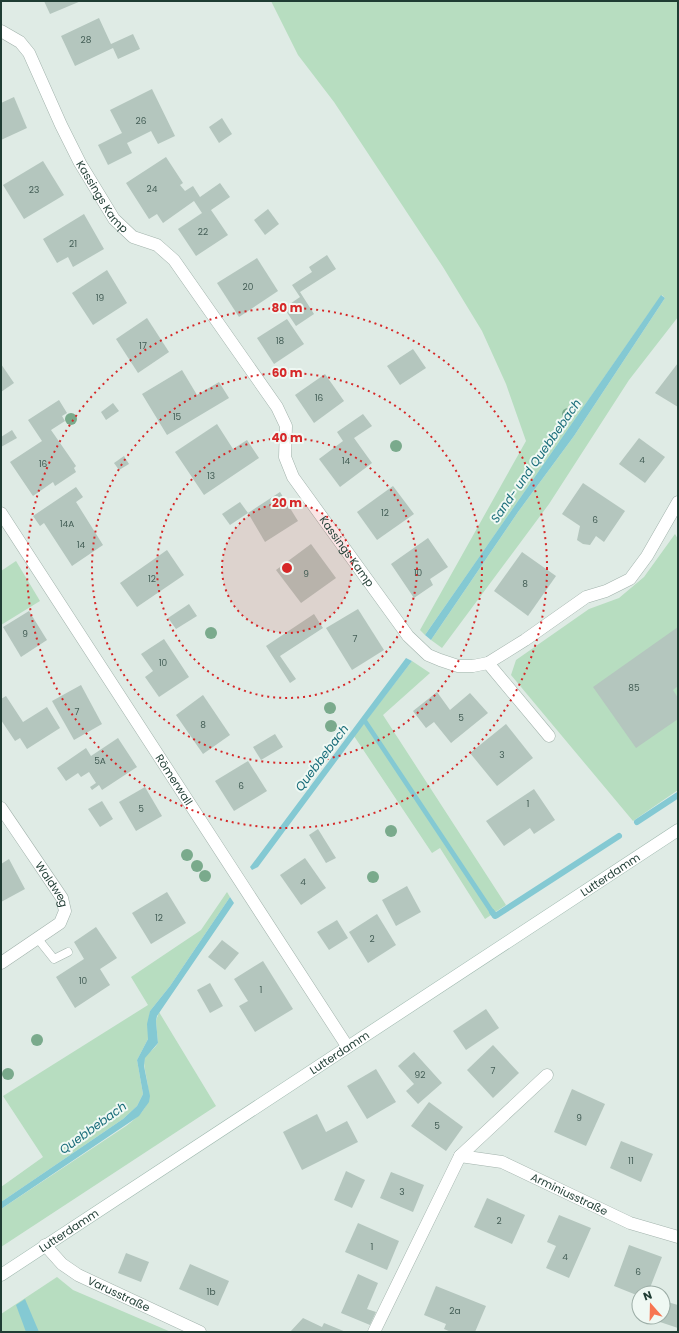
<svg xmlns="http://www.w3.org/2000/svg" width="679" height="1333" viewBox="0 0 679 1333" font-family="Poppins,sans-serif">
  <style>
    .green { fill: #b7ddc0 }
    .water { fill: #84c9d3 }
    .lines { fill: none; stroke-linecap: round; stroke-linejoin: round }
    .stream { stroke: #84c9d3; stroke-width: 6 }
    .building { fill: #b4c6be }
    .lane-casing { stroke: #a2b3ac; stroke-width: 9 }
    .street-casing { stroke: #a2b3ac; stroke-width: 13 }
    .secondary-casing { stroke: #9db7ad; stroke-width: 13 }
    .lane { stroke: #fff; stroke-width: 8 }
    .street { stroke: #fff; stroke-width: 12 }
    .secondary { stroke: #fff; stroke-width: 12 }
    .tree { fill: #7aaa8c }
    .ring { fill: none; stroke: #d62828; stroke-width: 2; stroke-dasharray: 2 4 }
    .labels { text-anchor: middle; stroke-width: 4; stroke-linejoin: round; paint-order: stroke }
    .number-label { font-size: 9px; fill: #445e56 }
    .street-label { font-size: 11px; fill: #1f3c33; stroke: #eff8f3 }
    .water-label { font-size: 12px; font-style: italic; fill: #186c79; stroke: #eff8f3 }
    .centre { fill: #d62828; stroke: #eff8f3; stroke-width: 2 }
    .ring-label { font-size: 12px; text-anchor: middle; font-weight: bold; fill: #d62828; stroke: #eff8f3; stroke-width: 4; stroke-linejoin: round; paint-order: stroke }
  </style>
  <rect width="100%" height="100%" fill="#dfebe5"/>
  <g class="green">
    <polygon points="271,1 678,1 678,317 629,380 549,504 442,648 431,640 518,512 574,436 665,298 662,295 646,317 425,635 420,630 526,441 506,384 482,331 443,267 334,102 298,55"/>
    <polygon points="675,534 678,539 678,790 633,821 511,675 516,660 589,609 619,598 644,577"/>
    <polygon points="16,561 40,601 1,625 1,571"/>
    <polygon points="412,661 430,673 383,715 506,905 485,919 440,848 432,853 354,736"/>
    <polygon points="227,892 230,897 170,986 150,1011 148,1039 137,1060 143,1094 137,1106 123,1119 1,1202 1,1187 43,1157 3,1096 148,1005 131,977 201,930"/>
    <path d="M159 1012 216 1106 1 1247V1209L126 1126C152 1106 151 1100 145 1070 144 1066 144 1060 145 1057 148 1052 155 1049 158 1043L156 1021Z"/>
    <polygon points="57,1277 73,1290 171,1332 1,1332 1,1314"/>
  </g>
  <g class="water">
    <polygon points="661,295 665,298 574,436 518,512 431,640 425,635"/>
    <polygon points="406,658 412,661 367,720 497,915 493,918 364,724 258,867 252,870 250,867"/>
    <polygon points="230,897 234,903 157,1016 156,1021 158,1043 145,1058 144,1066 150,1096 149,1102 139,1116 1,1209 1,1202 123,1119 137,1106 143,1094 137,1060 148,1039 147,1024 150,1011 170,986"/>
    <polygon points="25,1299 39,1332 26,1332 16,1305"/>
  </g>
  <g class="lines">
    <g class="stream">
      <polyline points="637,822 678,795"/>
      <polyline points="492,912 495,916 497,915 619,836"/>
    </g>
  </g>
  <g class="building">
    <polygon points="44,1 81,1 50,14"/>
    <polygon points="99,18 111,44 133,34 140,49 118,59 113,48 75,66 61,36"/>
    <polygon points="152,89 175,136 158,144 151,131 127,143 132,153 108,165 98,145 122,133 110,110"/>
    <polygon points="14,97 27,128 1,140 1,103"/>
    <polygon points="222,118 232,134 219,143 209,127"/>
    <polygon points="166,157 183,183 180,185 185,191 193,186 200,197 220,183 230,197 211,210 228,235 196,256 178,229 202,213 194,201 163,223 157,214 149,219 126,183"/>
    <polygon points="43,161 64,195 24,219 3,185"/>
    <polygon points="268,209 279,224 265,235 254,220"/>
    <polygon points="84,214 104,249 73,267 68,257 57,263 43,239"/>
    <polygon points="327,255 336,269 300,292 314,314 296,326 284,308 300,297 292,285 312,272 309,267"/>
    <polygon points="257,258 278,291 239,317 217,283"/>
    <polygon points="107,270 127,303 93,325 72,293"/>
    <polygon points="147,318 169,352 138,373 116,339"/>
    <polygon points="287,319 304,344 274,364 257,338"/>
    <polygon points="413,349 426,368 400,385 387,366"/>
    <polygon points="678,363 678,407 655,393"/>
    <polygon points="1,364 14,383 1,392"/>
    <polygon points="182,370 197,395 219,382 229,398 167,435 142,394"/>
    <polygon points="325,374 344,401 314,423 295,395"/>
    <polygon points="59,400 67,413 62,416 65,421 51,430 76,466 74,468 76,472 55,486 53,482 33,496 10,462 42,441 28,420"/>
    <polygon points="113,403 119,411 106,420 101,412"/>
    <polygon points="363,414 372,426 354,438 372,463 340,487 319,459 343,441 337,432"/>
    <polygon points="217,424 233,449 247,440 259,458 204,495 175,452"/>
    <polygon points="12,430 17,438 1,447 1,437"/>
    <polygon points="639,438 665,457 645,483 619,464"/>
    <polygon points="124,456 129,464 119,470 114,463"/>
    <polygon points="583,483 625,511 604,542 596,536 590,545 583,544 577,540 580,526 562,514"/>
    <polygon points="393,486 414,514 377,540 357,512"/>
    <polygon points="76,487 83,497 76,502 103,545 72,566 44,523 40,526 33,516"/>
    <polygon points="280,492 298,521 265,542 248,513"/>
    <polygon points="240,502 248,513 230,525 222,514"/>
    <polygon points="428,538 448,567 430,579 433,585 414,598 391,564"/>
    <polygon points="311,544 336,578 301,603 276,570"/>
    <polygon points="167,550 184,575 137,607 120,583"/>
    <polygon points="522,552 556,576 528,616 494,591"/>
    <polygon points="189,604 197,616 176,629 168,618"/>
    <polygon points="358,609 384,650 352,670 326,628"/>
    <polygon points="29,611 47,640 21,657 3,627"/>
    <polygon points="314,614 323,628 280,656 296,679 290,683 266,646"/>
    <polygon points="678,627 678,686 673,690 678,698 678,719 636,748 593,687"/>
    <polygon points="164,639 189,677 159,697 145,677 153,671 141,654"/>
    <polygon points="81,685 102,724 74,740 52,701"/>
    <polygon points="437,692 450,710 470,693 488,713 451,743 434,722 426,728 413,711"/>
    <polygon points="203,695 230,735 203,754 176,715"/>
    <polygon points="6,696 23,722 47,707 60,728 27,749 20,738 15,741 1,720 1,699"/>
    <polygon points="506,724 533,758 497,786 470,753"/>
    <polygon points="275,734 283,747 261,760 253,747"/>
    <polygon points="118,738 137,767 102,790 99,785 92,790 90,787 96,783 89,772 81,777 78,773 66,781 57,768 86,748 91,756"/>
    <polygon points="248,761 267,791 234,811 215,781"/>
    <polygon points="145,787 162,816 136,831 119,802"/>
    <polygon points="534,789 555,820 534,834 530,828 504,846 486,821"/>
    <polygon points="102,801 113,819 100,827 88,809"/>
    <polygon points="318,829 336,858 326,863 309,835"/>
    <polygon points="305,858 326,888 301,905 280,875"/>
    <polygon points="9,859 25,889 1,902 1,864"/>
    <polygon points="407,886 421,912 396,926 382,900"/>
    <polygon points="167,892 186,923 151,944 132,913"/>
    <polygon points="377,914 396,945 368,963 349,932"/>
    <polygon points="337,920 348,938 329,950 317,932"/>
    <polygon points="96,927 117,958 100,969 110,985 75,1008 56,977 84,959 74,942"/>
    <polygon points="222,940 239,953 225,970 208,957"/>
    <polygon points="263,961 293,1009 255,1032 239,1006 248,1001 234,979"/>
    <polygon points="210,983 223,1006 210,1013 197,990"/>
    <polygon points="486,1009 499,1028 466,1050 453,1031"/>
    <polygon points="493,1045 519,1073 493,1098 467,1070"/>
    <polygon points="414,1052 442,1083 418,1104 406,1091 414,1084 398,1066"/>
    <polygon points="376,1069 396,1102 367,1119 347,1086"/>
    <polygon points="572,1089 605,1104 586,1146 554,1132"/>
    <polygon points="429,1102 463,1127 446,1151 411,1126"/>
    <polygon points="317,1114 326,1132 347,1121 358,1142 302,1170 283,1132"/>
    <polygon points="621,1141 653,1154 641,1182 610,1168"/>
    <polygon points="346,1171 365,1180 352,1208 334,1200"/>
    <polygon points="391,1172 424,1185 413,1212 380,1198"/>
    <polygon points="487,1198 525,1215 512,1244 474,1227"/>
    <polygon points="559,1215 591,1228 569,1278 546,1268 556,1246 547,1242"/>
    <polygon points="358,1223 399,1241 387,1270 345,1252"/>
    <polygon points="629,1245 662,1257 648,1293 639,1293 639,1296 614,1286"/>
    <polygon points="126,1253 149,1262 141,1282 118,1273"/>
    <polygon points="190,1264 229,1281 218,1306 179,1289"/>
    <polygon points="358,1274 378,1283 367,1309 376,1312 370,1325 341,1313"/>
    <polygon points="436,1286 486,1306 475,1332 451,1332 444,1329 446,1324 424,1315"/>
    <polygon points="664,1301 678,1305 678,1328 657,1321 659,1317 663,1317"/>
    <polygon points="303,1318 322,1327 324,1323 346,1332 290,1332"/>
  </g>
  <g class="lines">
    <g class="lane-casing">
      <polyline id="lane" points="38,939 54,959 68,952"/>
    </g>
    <g class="street-casing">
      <g id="street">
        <path id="s1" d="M1 31 20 42 29 53 61 125 80 163 114 219 133 237 157 245 174 260 277 407 286 426 285 457 293 477 408 636 428 655 440 660 458 666H473L488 663 525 640 586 597 606 591 630 579 647 556 678 502"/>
        <path id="s2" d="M1 513 347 1046"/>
        <polyline points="488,663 549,736"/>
        <path id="s3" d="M1 808 62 898 65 911 60 923 1 963"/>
        <path id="s4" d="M460 1156 502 1162 630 1223 678 1237"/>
        <path id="s5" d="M45 1245 62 1264 78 1275 200 1332"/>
        <polyline points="374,1332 460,1156 547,1075"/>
      </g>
    </g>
    <g class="secondary-casing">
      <g id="secondary">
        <path id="s6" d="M1 1275 678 830"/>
      </g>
    </g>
    <use href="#lane" class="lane"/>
    <use href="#street" class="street"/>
    <use href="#secondary" class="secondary"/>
  </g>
  <g class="tree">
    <circle cx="568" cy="414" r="6"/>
    <circle cx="71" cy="419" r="6"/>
    <circle cx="396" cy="446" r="6"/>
    <circle cx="211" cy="633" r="6"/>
    <circle cx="330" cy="708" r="6"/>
    <circle cx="331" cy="726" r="6"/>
    <circle cx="391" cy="831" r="6"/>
    <circle cx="187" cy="855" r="6"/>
    <circle cx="197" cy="866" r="6"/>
    <circle cx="205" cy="876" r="6"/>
    <circle cx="373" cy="877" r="6"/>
    <circle cx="37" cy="1040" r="6"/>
    <circle cx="8" cy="1074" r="6"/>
  </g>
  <circle cx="287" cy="568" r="65" fill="#d62828" fill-opacity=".12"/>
  <g class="ring">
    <circle cx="287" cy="568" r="65"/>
    <circle cx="287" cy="568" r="130"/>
    <circle cx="287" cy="568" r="195"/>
    <circle cx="287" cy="568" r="260"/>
  </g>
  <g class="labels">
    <g class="number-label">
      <text x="86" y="43">28</text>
      <text x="141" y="124">26</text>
      <text x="152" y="192">24</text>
      <text x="34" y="193">23</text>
      <text x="203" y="235">22</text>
      <text x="73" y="247">21</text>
      <text x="248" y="290">20</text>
      <text x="100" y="301">19</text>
      <text x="280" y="344">18</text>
      <text x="143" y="349">17</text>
      <text x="319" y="401">16</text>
      <text x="177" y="420">15</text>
      <text x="642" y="463">4</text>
      <text x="346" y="464">14</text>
      <text x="43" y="467">16</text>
      <text x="211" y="479">13</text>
      <text x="385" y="516">12</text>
      <text x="595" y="523">6</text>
      <text x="67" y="527">14A</text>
      <text x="81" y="548">14</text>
      <text x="418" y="576">10</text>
      <text x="306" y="577">9</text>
      <text x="152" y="582">12</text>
      <text x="525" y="587">8</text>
      <text x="25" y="637">9</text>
      <text x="355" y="642">7</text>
      <text x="163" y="666">10</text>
      <text x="634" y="691">85</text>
      <text x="77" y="715">7</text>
      <text x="461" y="721">5</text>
      <text x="203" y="728">8</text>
      <text x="502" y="758">3</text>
      <text x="100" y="764">5A</text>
      <text x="241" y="789">6</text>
      <text x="528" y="807">1</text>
      <text x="141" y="812">5</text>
      <text x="303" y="885">4</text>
      <text x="159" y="921">12</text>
      <text x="372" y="942">2</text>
      <text x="83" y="984">10</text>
      <text x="261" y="993">1</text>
      <text x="493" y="1074">7</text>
      <text x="420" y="1078">92</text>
      <text x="579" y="1121">9</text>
      <text x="437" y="1129">5</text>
      <text x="631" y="1164">11</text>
      <text x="402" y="1195">3</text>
      <text x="499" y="1224">2</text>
      <text x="372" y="1250">1</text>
      <text x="565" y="1260">4</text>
      <text x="638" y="1275">6</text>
      <text x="211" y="1295">1b</text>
      <text x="455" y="1314">2a</text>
    </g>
    <g class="street-label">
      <text dy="4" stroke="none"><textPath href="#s1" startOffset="198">Kassings Kamp</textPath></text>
      <text dy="4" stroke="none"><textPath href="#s1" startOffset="642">Kassings Kamp</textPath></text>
      <text dy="4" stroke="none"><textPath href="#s2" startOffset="318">Römerwall</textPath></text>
      <text dy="4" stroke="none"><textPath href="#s6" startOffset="729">Lutterdamm</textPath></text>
      <text dy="4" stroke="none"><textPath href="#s3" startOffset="92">Waldweg</textPath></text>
      <text dy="4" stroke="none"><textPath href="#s6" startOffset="405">Lutterdamm</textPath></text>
      <text dy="4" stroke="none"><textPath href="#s4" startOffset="117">Arminiusstraße</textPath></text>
      <text dy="4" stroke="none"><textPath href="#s6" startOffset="81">Lutterdamm</textPath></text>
      <text dy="4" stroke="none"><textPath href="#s5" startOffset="90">Varusstraße</textPath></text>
    </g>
    <g class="water-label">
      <text transform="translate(536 461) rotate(-55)" y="4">Sand- und Quebbebach</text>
      <text transform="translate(322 758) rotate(-53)" y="4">Quebbebach</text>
      <text transform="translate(93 1128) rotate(-36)" y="4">Quebbebach</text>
    </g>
  </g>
  <circle cx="287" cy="568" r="6" class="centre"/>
  <g class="ring-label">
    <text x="287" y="312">80 m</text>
    <text x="287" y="377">60 m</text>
    <text x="287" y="442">40 m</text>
    <text x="287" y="507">20 m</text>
  </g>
  <rect width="679" height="1333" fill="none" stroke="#1f3c33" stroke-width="4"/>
  <g transform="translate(651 1305) rotate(340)"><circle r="19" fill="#eff8f3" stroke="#9cada6"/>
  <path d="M0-3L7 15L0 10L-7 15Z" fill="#f77551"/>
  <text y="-6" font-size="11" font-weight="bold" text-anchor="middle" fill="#1f3c33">N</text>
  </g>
</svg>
